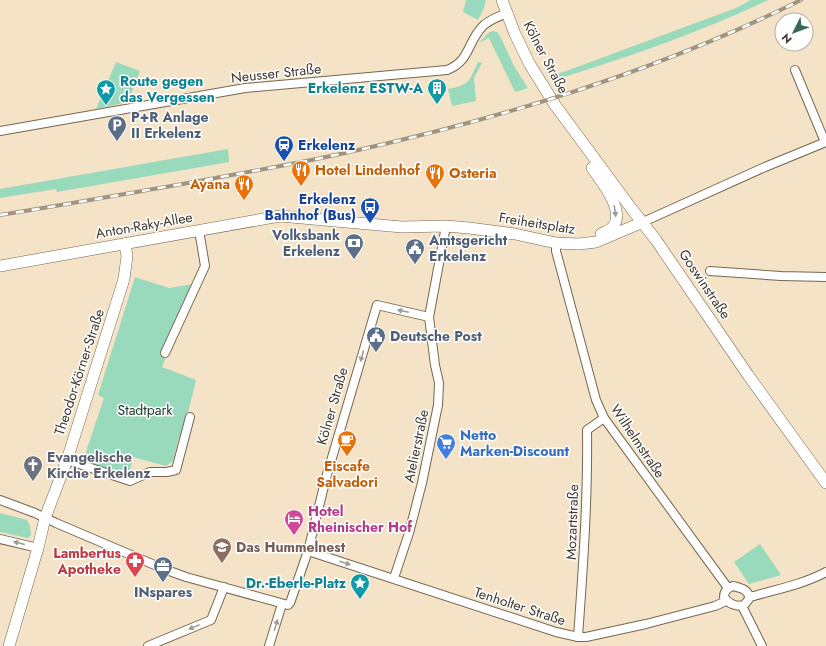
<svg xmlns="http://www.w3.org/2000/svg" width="826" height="646" viewBox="0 0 826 646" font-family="Jost,sans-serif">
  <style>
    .green { fill: #99d9bc }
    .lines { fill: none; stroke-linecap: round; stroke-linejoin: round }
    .street-casing { stroke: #76674e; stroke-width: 10 }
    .secondary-casing { stroke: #76674e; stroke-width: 12 }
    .street { stroke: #fff; stroke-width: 8 }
    .secondary { stroke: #fff; stroke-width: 11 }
    .rail-casing { stroke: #a09480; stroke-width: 4 }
    .rail { stroke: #fff; stroke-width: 2.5; stroke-dasharray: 8; stroke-linecap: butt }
    .oneway { fill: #9e9c96 }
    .labels { text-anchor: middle; stroke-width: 3; stroke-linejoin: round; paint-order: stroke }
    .street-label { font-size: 14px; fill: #3e382d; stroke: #fff }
    .culture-label { font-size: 14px; font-weight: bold; fill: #0d838f; stroke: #fff; text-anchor: end }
    .service-label { font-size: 14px; font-weight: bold; fill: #4e5e75; stroke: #fff; text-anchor: start }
    .transit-label { font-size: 14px; font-weight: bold; fill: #164399; stroke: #fff; text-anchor: start }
    .food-label { font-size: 14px; font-weight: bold; fill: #c56008; stroke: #fff; text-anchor: start }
    .park-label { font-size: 14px; fill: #153629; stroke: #fff }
    .shop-label { font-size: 14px; font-weight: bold; fill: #366cbe; stroke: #fff; text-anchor: start }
    .worship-label { font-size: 14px; font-weight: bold; fill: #5b616d; stroke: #fff; text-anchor: start }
    .hotel-label { font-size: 14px; font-weight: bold; fill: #b23c85; stroke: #fff; text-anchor: start }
    .education-label { font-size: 14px; font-weight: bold; fill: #785e54; stroke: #fff; text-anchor: start }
    .health-label { font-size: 14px; font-weight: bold; fill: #be3a42; stroke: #fff; text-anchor: end }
  </style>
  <rect width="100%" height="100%" fill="#f4e3c7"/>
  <g class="green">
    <polygon points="466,0 486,0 484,8 478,20 463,12"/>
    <path d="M751 0H768C698 33 625 58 551 81L550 76 569 70 736 8Z"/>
    <polygon points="492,31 497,32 500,36 514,66 528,88 515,92 489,38 479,43 487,34"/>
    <polygon points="116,62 140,71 128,102 96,109"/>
    <path d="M478 62 482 63 474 78 476 101 452 106 448 89C470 85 469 81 478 62Z"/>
    <polygon points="228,149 229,162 57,192 56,189 0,198 0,189"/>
    <polygon points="135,277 169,288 194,284 162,367 196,380 182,437 179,437 173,461 166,466 133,457 129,475 125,477 83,461 104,398 98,395"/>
    <polygon points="0,513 27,520 30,526 31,535 28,538 0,532"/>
    <polygon points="760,544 781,575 749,584 734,562"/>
  </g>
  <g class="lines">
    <g class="street-casing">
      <g id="street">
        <polyline points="795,70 825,142"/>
        <path d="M0 131 245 88 447 70C470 61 467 43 482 27 488 20 498 17 507 13"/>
        <polyline points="643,222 765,167 826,142"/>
        <polyline points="556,243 556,251 596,400 604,418 728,588"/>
        <polyline points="710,271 781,276 826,277"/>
        <polyline points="165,353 205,266 199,230"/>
        <polyline points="67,460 130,481 150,472 167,472 176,470 190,417"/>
        <polyline points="0,500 35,513 56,523 164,569 186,577 288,605 290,603 308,551 326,478 377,305 429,317"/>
        <polyline points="0,539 38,548"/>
        <polyline points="308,551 556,632 578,637 586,637 646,624 715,606 726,601"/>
        <polyline points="394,578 409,533 422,483 438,405 439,383 435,365 429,317 446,226"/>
        <path d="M733 586C741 588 750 590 749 599L744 605C737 607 728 604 724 597 724 591 727 588 733 586Z"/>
        <path d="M749 596H754C778 589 804 584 826 572"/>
        <polyline points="742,606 762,646"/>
        <path d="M578 637C583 568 588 499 587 430L604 418"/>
        <polyline points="148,646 211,620 224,587"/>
        <polyline points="269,646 282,604"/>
      </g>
    </g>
    <g class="secondary-casing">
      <g id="secondary">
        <polyline points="502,0 515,34 529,63 555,105 631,208 656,240 748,375 826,483"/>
        <path d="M592 168C601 181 627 212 612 228 610 230 604 232 601 234"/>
        <polyline points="0,266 280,216 402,227 446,226 469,228 515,234 556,243 579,244 596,242 643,222"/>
        <polyline points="9,646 38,548 45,518 67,460 124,279 127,256 125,244"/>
      </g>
    </g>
    <use href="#street" class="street"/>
    <use href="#secondary" class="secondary"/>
    <g class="rail-casing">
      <path id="rail" d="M0 215C65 205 129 193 194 182 247 172 301 163 354 151 507 117 660 70 801 0"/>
    </g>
    <use href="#rail" class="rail"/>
  </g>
  <defs><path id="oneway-solid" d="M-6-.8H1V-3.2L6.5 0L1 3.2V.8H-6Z"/></defs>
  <g class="oneway">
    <use href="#oneway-solid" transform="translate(615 211) rotate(82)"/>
    <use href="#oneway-solid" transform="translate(403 311) rotate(-168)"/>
    <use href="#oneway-solid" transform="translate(362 356) rotate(106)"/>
    <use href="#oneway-solid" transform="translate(19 543) rotate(-166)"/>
    <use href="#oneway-solid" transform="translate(345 563) rotate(18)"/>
    <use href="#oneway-solid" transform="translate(276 625) rotate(-73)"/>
    <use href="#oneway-solid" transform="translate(194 627) rotate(158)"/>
  </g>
  <defs>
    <g id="building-pin" transform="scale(1)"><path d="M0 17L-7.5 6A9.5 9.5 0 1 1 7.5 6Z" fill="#0f9aa8" stroke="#fff"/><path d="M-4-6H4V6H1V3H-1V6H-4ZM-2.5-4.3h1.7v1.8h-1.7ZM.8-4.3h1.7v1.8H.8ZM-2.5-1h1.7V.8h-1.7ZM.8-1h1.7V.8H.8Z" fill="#fff"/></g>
    <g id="sight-pin" transform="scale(1)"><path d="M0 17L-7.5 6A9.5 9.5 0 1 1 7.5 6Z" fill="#0f9aa8" stroke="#fff"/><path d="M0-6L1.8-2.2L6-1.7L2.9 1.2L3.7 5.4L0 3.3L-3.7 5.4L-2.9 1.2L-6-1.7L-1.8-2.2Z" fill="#fff"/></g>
    <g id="parking-pin" transform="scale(1)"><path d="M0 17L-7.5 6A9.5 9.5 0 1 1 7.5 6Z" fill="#5c6f8a" stroke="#fff"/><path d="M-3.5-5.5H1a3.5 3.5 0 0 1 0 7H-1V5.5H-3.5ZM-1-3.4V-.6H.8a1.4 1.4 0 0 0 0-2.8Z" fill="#fff"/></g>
    <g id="station-pin" transform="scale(1)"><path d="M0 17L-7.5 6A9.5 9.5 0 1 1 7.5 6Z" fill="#1a4fb4" stroke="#fff"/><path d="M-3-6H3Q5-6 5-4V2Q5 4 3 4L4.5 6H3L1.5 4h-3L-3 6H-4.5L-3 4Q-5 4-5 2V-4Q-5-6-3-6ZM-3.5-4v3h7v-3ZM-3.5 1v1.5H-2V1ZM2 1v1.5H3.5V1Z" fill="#fff"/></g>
    <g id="restaurant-pin" transform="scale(1)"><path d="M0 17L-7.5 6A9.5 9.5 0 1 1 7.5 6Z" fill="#e8710a" stroke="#fff"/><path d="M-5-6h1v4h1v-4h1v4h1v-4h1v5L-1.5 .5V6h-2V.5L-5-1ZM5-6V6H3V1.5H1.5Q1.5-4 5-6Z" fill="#fff"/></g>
    <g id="bus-pin" transform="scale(1)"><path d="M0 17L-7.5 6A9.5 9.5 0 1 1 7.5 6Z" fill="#1a4fb4" stroke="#fff"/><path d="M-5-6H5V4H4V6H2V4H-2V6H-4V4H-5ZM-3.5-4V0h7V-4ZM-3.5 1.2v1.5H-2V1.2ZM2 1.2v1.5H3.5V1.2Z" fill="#fff"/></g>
    <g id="bank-pin" transform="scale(1)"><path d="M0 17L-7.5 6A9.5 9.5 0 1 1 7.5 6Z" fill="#5c6f8a" stroke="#fff"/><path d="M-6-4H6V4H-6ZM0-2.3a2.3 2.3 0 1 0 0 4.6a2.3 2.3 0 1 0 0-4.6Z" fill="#fff"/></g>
    <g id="civic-pin" transform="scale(1)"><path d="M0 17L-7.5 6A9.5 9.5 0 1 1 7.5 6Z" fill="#5c6f8a" stroke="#fff"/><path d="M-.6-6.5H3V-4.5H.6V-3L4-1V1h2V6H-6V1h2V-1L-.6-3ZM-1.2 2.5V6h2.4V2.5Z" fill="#fff"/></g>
    <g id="cafe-pin" transform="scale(1)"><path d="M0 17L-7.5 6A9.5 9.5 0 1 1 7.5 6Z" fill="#e8710a" stroke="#fff"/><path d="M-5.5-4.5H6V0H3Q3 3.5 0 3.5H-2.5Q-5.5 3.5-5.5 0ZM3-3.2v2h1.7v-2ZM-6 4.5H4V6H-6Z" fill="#fff"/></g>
    <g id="supermarket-pin" transform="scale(1)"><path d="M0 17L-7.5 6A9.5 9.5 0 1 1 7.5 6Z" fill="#3f7fe0" stroke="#fff"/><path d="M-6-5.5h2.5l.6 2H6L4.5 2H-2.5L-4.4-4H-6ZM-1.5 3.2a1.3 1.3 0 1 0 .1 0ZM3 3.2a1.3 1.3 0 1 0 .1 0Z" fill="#fff"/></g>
    <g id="church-pin" transform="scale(1)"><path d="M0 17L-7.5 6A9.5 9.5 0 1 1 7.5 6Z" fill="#6b7280" stroke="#fff"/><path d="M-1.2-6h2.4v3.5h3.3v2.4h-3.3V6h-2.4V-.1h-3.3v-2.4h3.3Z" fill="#fff"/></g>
    <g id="hotel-pin" transform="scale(1)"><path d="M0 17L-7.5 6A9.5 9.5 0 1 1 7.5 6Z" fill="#d1479c" stroke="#fff"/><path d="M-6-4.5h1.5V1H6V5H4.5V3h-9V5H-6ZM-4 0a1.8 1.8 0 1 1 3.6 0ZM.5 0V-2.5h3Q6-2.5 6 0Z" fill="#fff"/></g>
    <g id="school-pin" transform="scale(1)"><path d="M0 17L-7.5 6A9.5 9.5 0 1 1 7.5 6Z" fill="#8d6e63" stroke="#fff"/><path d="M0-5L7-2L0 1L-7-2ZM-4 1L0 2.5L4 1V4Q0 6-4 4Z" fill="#fff"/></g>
    <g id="pharmacy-pin" transform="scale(1)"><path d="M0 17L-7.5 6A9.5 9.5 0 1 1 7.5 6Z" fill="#e0444e" stroke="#fff"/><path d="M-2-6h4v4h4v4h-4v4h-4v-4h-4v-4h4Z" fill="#fff"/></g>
    <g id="office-pin" transform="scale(1)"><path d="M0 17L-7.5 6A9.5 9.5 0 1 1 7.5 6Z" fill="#5c6f8a" stroke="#fff"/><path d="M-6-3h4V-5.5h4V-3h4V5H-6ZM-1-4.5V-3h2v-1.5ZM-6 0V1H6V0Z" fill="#fff"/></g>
  </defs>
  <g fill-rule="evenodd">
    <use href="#building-pin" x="437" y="88"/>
    <use href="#sight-pin" x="106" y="89"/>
    <use href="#parking-pin" x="117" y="125"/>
    <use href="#station-pin" x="284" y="145"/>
    <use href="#restaurant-pin" x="301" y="170"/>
    <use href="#restaurant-pin" x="435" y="173"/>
    <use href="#restaurant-pin" x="244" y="184"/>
    <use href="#bus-pin" x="370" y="207"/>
    <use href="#bank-pin" x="354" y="243"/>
    <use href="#civic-pin" x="415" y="248"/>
    <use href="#civic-pin" x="376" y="336"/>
    <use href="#cafe-pin" x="347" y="440"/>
    <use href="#supermarket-pin" x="446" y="443"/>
    <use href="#church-pin" x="33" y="465"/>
    <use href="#hotel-pin" x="294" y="519"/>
    <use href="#school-pin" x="222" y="547"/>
    <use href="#pharmacy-pin" x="135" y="561"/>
    <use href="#office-pin" x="163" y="566"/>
    <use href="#sight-pin" x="360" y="583"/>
  </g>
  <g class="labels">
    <g class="street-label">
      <text transform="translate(546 57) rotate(62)" y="5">Kölner Straße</text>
      <text transform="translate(276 73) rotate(-6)" y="5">Neusser Straße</text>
      <text transform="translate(537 223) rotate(9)" y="5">Freiheitsplatz</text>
      <text transform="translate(144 225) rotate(-10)" y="5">Anton-Raky-Allee</text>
      <text transform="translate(705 284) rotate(56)" y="5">Goswinstraße</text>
      <text transform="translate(79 372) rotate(-72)" y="5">Theodor-Körner-Straße</text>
      <text transform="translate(332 406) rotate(-74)" y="5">Kölner Straße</text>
      <text transform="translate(638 441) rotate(56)" y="5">Wilhelmstraße</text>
      <text transform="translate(416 446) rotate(-78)" y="5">Atelierstraße</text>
      <text transform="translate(572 522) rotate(-88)" y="5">Mozartstraße</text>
      <text transform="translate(520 606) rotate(18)" y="5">Tenholter Straße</text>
    </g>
    <g class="culture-label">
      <text x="120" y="86" text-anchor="start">Route gegen<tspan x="120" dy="16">das Vergessen</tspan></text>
      <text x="423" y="93">Erkelenz ESTW-A</text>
      <text x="346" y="588">Dr.-Eberle-Platz</text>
    </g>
    <g class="service-label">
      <text x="131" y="122">P+R Anlage<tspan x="131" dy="16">II Erkelenz</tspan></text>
      <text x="340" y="240" text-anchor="end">Volksbank<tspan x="340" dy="16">Erkelenz</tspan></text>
      <text x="429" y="245">Amtsgericht<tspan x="429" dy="16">Erkelenz</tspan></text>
      <text x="390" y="341">Deutsche Post</text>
      <text x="163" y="597" text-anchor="middle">INspares</text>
    </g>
    <g class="transit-label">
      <text x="298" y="150">Erkelenz</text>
      <text x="356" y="204" text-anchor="end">Erkelenz<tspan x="356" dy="16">Bahnhof (Bus)</tspan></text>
    </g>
    <g class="food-label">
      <text x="315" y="175">Hotel Lindenhof</text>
      <text x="449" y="178">Osteria</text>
      <text x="230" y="189" text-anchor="end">Ayana</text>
      <text x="347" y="471" text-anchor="middle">Eiscafe<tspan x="347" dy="16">Salvadori</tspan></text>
    </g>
    <g class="park-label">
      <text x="145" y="415">Stadtpark</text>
    </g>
    <g class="shop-label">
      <text x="460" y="440">Netto<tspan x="460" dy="16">Marken-Discount</tspan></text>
    </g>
    <g class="worship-label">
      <text x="47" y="462">Evangelische<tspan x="47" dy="16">Kirche Erkelenz</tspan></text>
    </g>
    <g class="hotel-label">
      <text x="308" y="516">Hotel<tspan x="308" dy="16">Rheinischer Hof</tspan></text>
    </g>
    <g class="education-label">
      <text x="236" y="552">Das Hummelnest</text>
    </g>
    <g class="health-label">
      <text x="121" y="558">Lambertus<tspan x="121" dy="16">Apotheke</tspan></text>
    </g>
  </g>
  <g transform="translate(794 32) rotate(228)"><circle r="19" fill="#ffffff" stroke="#b2afab"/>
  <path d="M0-3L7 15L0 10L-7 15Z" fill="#326a52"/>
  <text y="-6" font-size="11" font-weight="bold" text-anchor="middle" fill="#3e382d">N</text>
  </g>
</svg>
